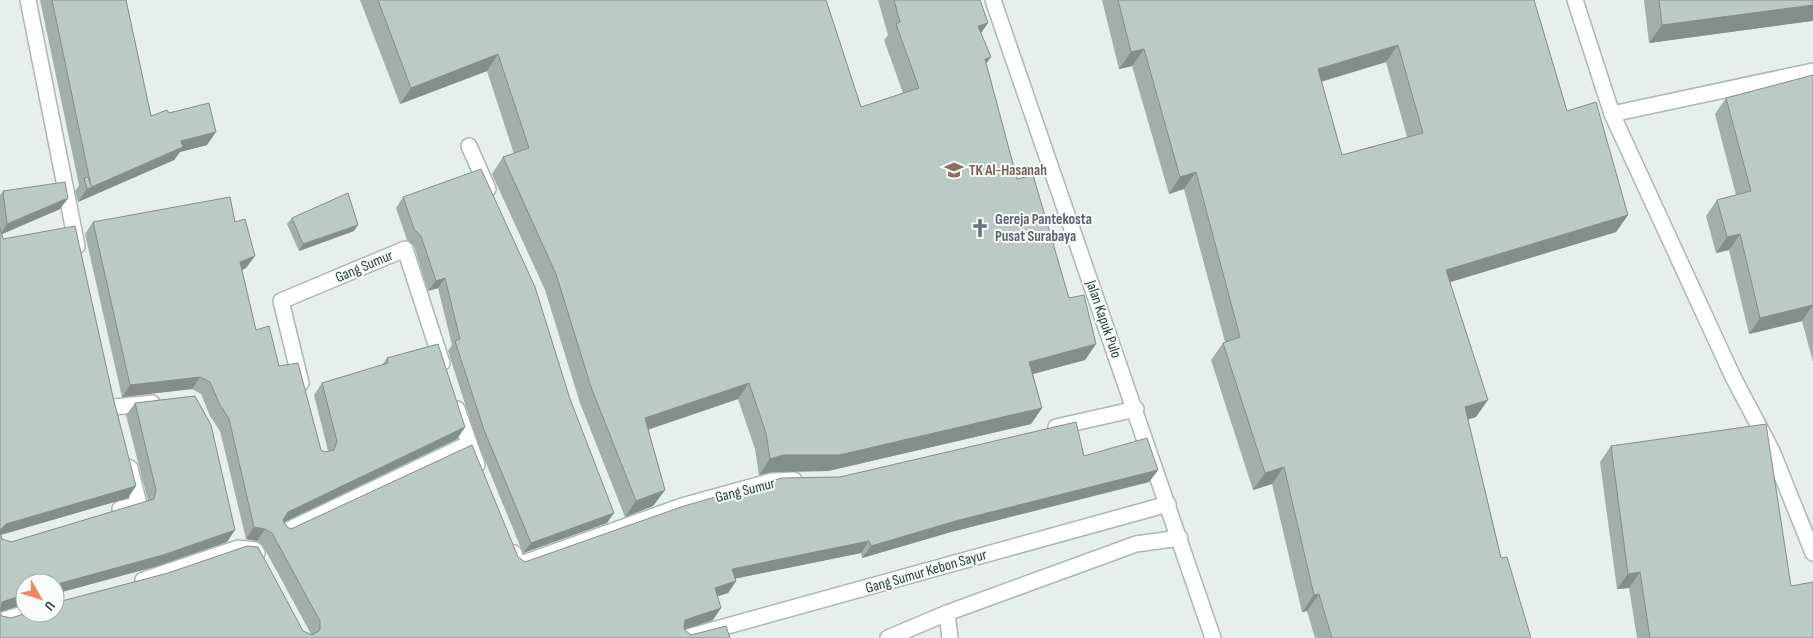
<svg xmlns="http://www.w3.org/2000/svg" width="1813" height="638" viewBox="0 0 1813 638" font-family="'Sofia Sans Condensed',sans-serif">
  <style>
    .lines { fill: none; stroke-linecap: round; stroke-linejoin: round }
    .lane-casing { stroke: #a8b8b2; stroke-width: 18 }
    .street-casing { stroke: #a8b8b2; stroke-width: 18 }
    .secondary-casing { stroke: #a4bbb3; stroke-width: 18 }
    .lane { stroke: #fff; stroke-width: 15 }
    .street { stroke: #fff; stroke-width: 15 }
    .secondary { stroke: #fff; stroke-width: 15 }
    .wall { fill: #a1aea9; fill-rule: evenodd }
    .shaded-wall { fill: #838d89 }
    .building { fill: #bbcac4; stroke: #838d89; fill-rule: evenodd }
    .labels { text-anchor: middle; stroke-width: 4; stroke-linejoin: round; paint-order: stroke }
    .education-label { font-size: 15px; font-weight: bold; fill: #785e54; stroke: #f7fbf9; text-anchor: start }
    .worship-label { font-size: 15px; font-weight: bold; fill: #5b616d; stroke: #f7fbf9; text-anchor: start }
    .street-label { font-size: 15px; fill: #24423a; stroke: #f7fbf9 }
  </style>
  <rect width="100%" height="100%" fill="#e6efeb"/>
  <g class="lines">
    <g class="lane-casing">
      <g id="lane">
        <polyline points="1575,0 1612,114 1733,377 1772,451 1813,553"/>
        <polyline points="1612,114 1813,71"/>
        <polyline points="888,638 947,613"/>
        <polyline points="950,638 947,613 1136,544 1180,538"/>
      </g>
    </g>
    <g class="street-casing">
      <g id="street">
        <polyline points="28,0 77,246"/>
        <polyline points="469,146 488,189"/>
        <polyline points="301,383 281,301 405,249 442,363"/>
        <polyline points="114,407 152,403"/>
        <polyline points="457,409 477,465"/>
        <polyline points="1056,427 1136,409"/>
        <polyline points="120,509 139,504 130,468"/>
        <polyline points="284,532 468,444"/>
        <polyline points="514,553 518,565 682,506 772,481 794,480"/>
        <polyline points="143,580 238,548 255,550 257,553"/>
        <polyline points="0,621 26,613"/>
        <polyline points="684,638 1168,504"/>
      </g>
    </g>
    <g class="secondary-casing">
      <polyline id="secondary" points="993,0 1213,638"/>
    </g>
    <use href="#lane" class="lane"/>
    <use href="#street" class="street"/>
    <use href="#secondary" class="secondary"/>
  </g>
  <g class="wall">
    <polygon points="40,0 126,0 151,116 169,113 207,145 180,152 174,160 78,202 75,191 79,185"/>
    <polygon points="360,0 826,0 861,107 903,93 884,40 888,35 878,0 980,0 981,33 986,63 1017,179 1069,298 1096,344 1085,360 1033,374 1042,408 1031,424 828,471 772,472 759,475 755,449 738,399 648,430 665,490 653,506 625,517 580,403 545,290 492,174 503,157 514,154 487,71 400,104"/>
    <path d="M1102 0H1534L1567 111 1628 215 1616 232 1450 282 1476 417 1468 419 1501 558 1531 638H1315L1307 611 1302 612 1272 484 1253 490 1211 360 1223 343 1225 342 1184 189 1169 194 1132 66 1119 69ZM1386 62 1407 137 1342 155 1321 82Z"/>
    <polygon points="1644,0 1813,0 1813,20 1812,21 1649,43"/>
    <polygon points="1813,75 1813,362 1802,321 1749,334 1729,250 1716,253 1706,216 1717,200 1736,195 1715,114 1726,98"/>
    <polygon points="3,191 68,198 60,209 2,234 3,239 128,498 1,535 2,539 11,542 148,501 126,415 135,403 227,542 154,567 55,583 24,604 0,612 0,195"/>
    <polygon points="403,197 607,523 523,553 477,441 448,351 452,345 438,288 428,291 414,246 407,240 396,208"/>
    <polygon points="292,218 354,231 299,251 287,224"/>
    <polygon points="93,222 235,222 246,268 242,270 256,330 279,366 321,450 325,452 328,451 314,395 322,383 382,365 387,358 465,427 457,439 284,522 287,527 291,529 518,557 525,562 840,477 1084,456 1158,470 1149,482 951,532 862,558 861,553 736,578 736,581 728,593 717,596 713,620 684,630 691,635 0,638 2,616 11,618 62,601 303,631 311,635 311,634 263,546 257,541 246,539 220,431 210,416 201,394 192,389 122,397 85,234"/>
    <polygon points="1611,446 1791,586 1813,638 1637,638 1629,588 1617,589 1600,462"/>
  </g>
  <g class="shaded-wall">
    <polygon points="1813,5 1813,20 1812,21 1649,43 1662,25"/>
    <polygon points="988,23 977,39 978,26"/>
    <polygon points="1398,45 1386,62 1306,86 1318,69"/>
    <polygon points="1144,49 1132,66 1119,69 1131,52"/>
    <polygon points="498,54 487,71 400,104 411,88"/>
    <polygon points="991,57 979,73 985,59"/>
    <polygon points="216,132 207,145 180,152 174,160 78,202 87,189 181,141"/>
    <polygon points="1196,172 1184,189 1169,194 1180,177"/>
    <polygon points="68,198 60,209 0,235 7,224"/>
    <polygon points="1628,215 1616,232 1434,287 1446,270"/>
    <polygon points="358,225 354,231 299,251 303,244"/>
    <polygon points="1740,234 1729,250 1716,253 1727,237"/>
    <polygon points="255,256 246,268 232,274 240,262"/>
    <polygon points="445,278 438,288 428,291 436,281"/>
    <polygon points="1813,305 1802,321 1749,334 1760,318"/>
    <polygon points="1096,344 1085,360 1018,378 1029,362"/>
    <polygon points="200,377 192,389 122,397 130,385"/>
    <polygon points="749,383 738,399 634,434 645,418"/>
    <polygon points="1488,400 1476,417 1453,424 1465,407"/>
    <polygon points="1042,408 1031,424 828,471 772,472 759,475 770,459 783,455"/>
    <polygon points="465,427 457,439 280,524 288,512"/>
    <polygon points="1284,467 1272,484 1253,490 1265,473"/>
    <polygon points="1158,470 1149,482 951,532 862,558 871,546 959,520"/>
    <polygon points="136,486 128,498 0,535 0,530 6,524"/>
    <polygon points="665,490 653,506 625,517 636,501"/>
    <polygon points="614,513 607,523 523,553 531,543"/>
    <polygon points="254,527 265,529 257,541 246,539"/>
    <polygon points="235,530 227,542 154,567 55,594 55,588 56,586 61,583"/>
    <polygon points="869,541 861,553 724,581 732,569"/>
    <polygon points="1640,572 1629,588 1617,589 1628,574"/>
    <polygon points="736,581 728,593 706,600 715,588"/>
    <polygon points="25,594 25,604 24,604 0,612 2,602"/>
    <polygon points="1319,594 1307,611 1302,612 1314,595"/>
    <polygon points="721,608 713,620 677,632 685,620"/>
  </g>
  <g class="building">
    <polygon points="52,0 126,0 151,116 167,110 169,113 209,103 216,132 181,141 183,147 87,189 84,178 88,177 91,186"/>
    <polygon points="378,0 826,0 861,107 919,88 896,24 900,22 894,0 980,0 988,23 978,26 991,57 985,59 1017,179 1033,175 1069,298 1084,295 1096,344 1029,362 1042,408 839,455 783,455 770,459 766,433 749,383 645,418 665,490 636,501 591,387 556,274 503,157 529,148 498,54 411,88"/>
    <path d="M1118 0H1534L1567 111 1596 102 1628 215 1446 270 1488 400 1465 407 1501 558 1507 557 1531 638H1332L1319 594 1314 595 1284 467 1265 473 1223 343 1240 337 1196 172 1180 177 1144 49 1131 52ZM1398 45 1423 133 1342 155 1318 69Z"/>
    <polygon points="1659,0 1813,0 1813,5 1662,25"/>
    <polygon points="1813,75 1813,305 1760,318 1740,234 1727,237 1717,200 1751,191 1726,98"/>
    <polygon points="481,169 535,287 570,399 614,513 531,543 484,430 455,341 460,339 445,278 436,281 421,236 414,229 403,197"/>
    <polygon points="65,182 68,198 7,224 3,191"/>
    <polygon points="348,193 358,225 303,244 292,218"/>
    <polygon points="230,197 235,222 245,219 255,256 240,262 256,330 269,326 279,366 298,363 321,450 325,452 334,450 337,441 322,383 388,363 387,358 438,344 465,427 288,512 283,520 287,527 291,529 472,445 518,557 525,562 684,506 782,478 840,477 1076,422 1084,456 1147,438 1158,470 959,520 871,546 869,541 732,569 736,581 715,588 721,608 685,620 684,629 691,635 726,626 730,638 0,638 0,613 2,616 11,618 27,613 55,613 55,595 62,601 168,573 247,546 258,547 303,631 312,635 320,630 320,621 272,533 265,529 254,527 229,419 219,403 210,382 200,377 130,385 93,222"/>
    <polygon points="75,226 113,397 136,486 6,524 0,530 0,228 3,239"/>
    <polygon points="195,396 211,425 235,530 163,555 61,583 56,586 55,591 55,583 25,583 25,594 2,602 0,611 0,533 2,539 11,542 154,499 156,490 135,403"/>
    <polygon points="1766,424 1791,586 1813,582 1813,638 1650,638 1640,572 1628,574 1611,446"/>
  </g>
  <defs>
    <g id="school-bare" transform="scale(1.5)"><path d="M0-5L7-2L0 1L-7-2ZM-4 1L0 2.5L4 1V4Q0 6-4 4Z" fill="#8d6e63" stroke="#f7fbf9" stroke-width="2.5" paint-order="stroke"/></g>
    <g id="church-bare" transform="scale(1.5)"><path d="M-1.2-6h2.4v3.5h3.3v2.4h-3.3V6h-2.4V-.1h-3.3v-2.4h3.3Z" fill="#6b7280" stroke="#f7fbf9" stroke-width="2.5" paint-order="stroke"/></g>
  </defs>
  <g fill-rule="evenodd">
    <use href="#school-bare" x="954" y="170"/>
    <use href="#church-bare" x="980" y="228"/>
  </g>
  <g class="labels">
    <g class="education-label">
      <text x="969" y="175">TK Al-Hasanah</text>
    </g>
    <g class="worship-label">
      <text x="995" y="224">Gereja Pantekosta<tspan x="995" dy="17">Pusat Surabaya</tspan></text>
    </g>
    <g class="street-label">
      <text transform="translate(364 266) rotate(-23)" y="5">Gang Sumur</text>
      <text transform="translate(1104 319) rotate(71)" y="5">Jalan Kapuk Pulo</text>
      <text transform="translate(745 490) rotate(-14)" y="5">Gang Sumur</text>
      <text transform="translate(926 571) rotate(-16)" y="5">Gang Sumur Kebon Sayur</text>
    </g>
  </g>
  <g transform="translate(40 598) rotate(129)"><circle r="24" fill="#f7fbf9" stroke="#a3b1ad"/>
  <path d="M0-4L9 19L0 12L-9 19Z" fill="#f4845f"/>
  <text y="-8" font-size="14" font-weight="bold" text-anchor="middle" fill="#24423a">U</text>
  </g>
</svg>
